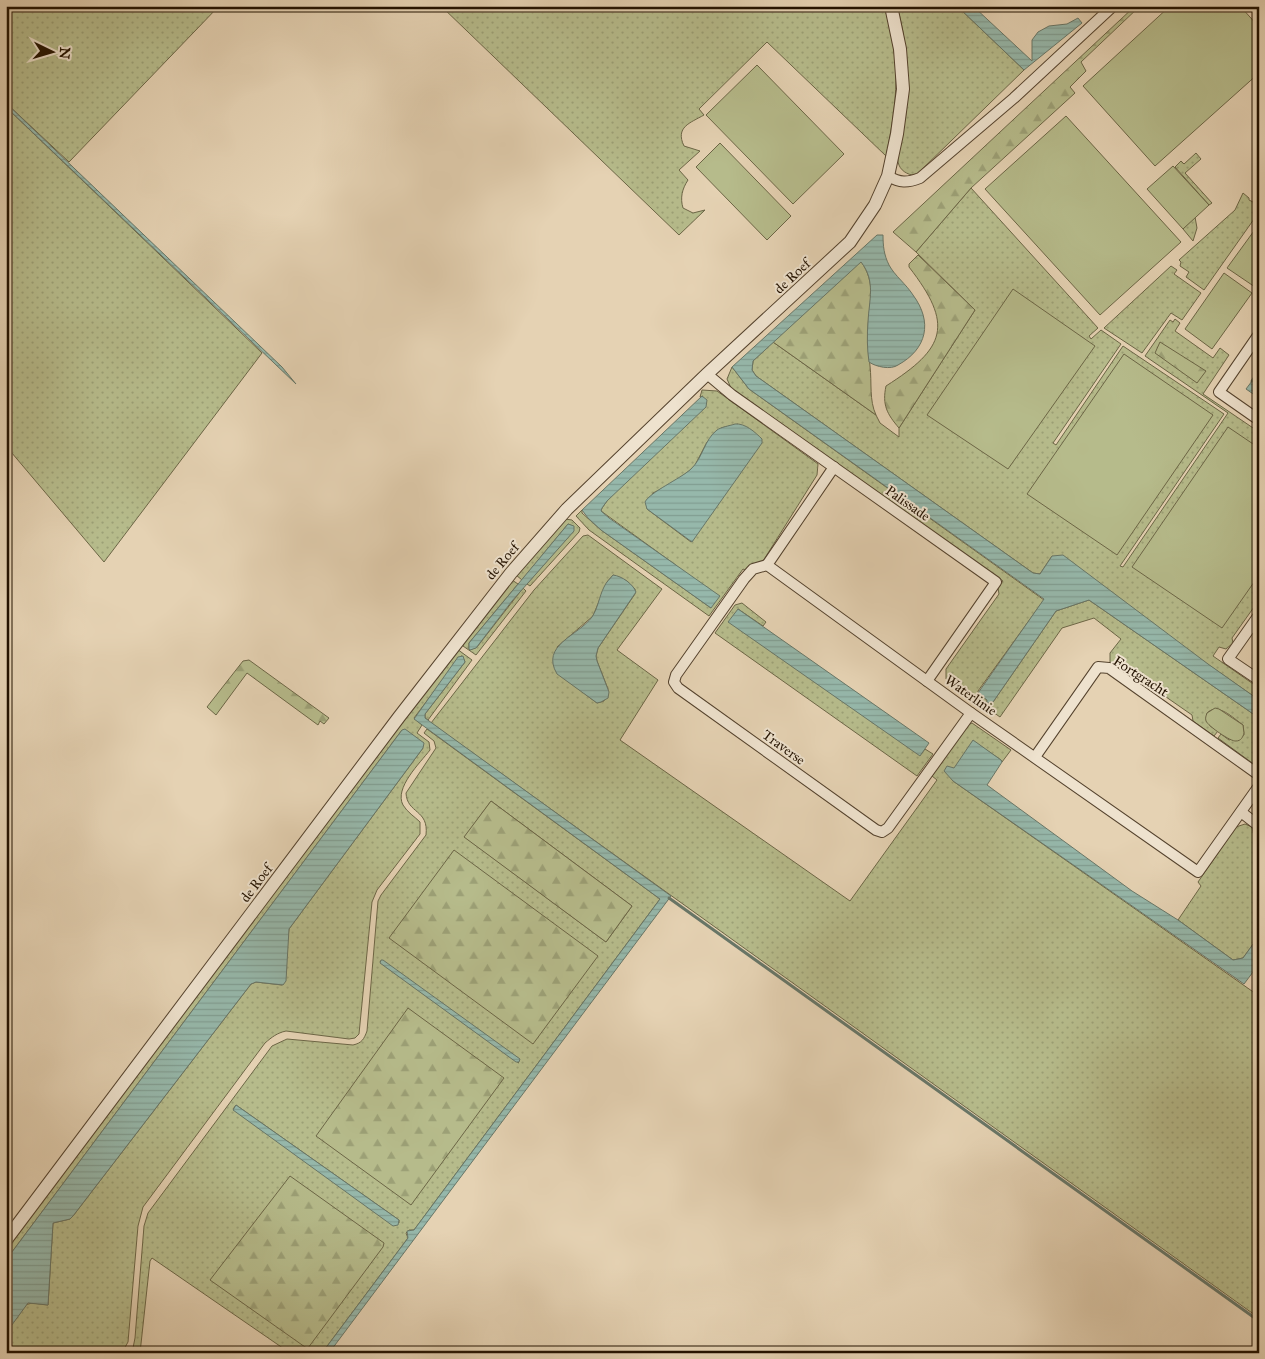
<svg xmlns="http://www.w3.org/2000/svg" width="1265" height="1359" viewBox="0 0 1265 1359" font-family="'IM FELL Great Primer',serif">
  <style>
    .grass { fill: url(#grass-dots); stroke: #6c6646; fill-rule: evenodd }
    .forest { fill: url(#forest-firs); stroke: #6c6646 }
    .garden { fill: #b6bb8b; stroke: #6c6646 }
    .water { fill: url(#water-rules); stroke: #687667 }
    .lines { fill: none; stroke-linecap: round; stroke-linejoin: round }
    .stream { stroke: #687667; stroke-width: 3 }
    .minor-casing { stroke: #54422d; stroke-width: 12 }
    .tertiary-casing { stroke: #54422d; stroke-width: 14 }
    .minor { stroke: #eee2ce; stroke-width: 10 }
    .tertiary { stroke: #eee2ce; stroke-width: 12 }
    .labels { text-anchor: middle; stroke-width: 4; stroke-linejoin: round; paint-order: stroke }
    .street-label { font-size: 14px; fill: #231200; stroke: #eee2ce }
  </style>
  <defs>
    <pattern id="grass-dots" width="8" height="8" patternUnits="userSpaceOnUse" patternTransform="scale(1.25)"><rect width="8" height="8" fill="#b6bb8b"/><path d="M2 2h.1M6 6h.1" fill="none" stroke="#9ca076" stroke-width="1.8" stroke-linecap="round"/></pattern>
    <pattern id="forest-firs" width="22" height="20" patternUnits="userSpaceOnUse" patternTransform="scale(1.25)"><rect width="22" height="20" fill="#b6bb8b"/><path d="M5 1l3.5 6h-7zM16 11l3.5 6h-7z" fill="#9ca076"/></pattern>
    <pattern id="water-rules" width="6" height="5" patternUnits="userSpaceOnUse" patternTransform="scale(1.25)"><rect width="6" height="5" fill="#96b8ab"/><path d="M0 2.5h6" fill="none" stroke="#819d91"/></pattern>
  </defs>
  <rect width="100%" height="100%" fill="#e5d2b3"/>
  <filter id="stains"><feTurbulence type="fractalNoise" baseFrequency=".004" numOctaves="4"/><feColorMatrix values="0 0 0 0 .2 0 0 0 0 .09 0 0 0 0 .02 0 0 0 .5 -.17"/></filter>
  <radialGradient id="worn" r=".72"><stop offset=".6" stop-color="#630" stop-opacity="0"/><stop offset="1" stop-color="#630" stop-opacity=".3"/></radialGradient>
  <g class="grass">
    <polygon points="6,6 219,6 69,162 6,103"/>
    <path d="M441 6H884C901 62 898 99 886 156L767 42 699 109 704 115C690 123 675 127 684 146L700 151 679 170 688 180C682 189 680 198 683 208L693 213 705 210 679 235Z"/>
    <path d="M897 6H957L1024 70 915 176C907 174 900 171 898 162 896 152 905 126 906 113 909 77 907 41 897 6Z"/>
    <polygon points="6,107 262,353 104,562 6,446"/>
    <polygon points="1196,153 1201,159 1185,173 1212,203 1209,205 1175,167 1181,161 1184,164"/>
    <polygon points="971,188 1098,328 1089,336 1091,339 1101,330 1121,344 1053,443 1056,445 1123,346 1224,414 1120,566 1123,567 1228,413 1145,356 1170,320 1173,322 1175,319 1180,323 1175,331 1213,358 1220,348 1229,355 1203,394 1259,432 1259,600 1232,638 1233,643 1226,649 1219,647 1213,656 1259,688 1259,700 1052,556 1040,574 1033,573 756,376 752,370 753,361 773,342 876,415 880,423 899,437 899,428 975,310 916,252"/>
    <polygon points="1243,193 1249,198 1249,200 1259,205 1259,212 1204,290 1186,277 1189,272 1180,266 1181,262 1179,260 1235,210"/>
    <polygon points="1195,217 1197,228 1193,241 1183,229"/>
    <polygon points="1171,266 1177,270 1174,274 1201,293 1182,320 1171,313 1142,353 1104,328"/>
    <path d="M732 367 749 389 1044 600 978 691V694L987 700V703L993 702 1056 611 1089 600 1259 718V760L1255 765 1218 738 1221 734 1229 740 1244 735 1243 725C1233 718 1218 702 1207 713L1210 726 1218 731 1214 736 1193 721 1192 715 1120 665 1115 666 1110 662V653L1121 639 1094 618 1062 628 1000 717 946 679V669L999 594 998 588 1003 581 731 388 727 379Z"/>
    <path d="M702 390 717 391 724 396 818 464 817 475 763 561 750 566 745 570 743 569 709 616 589 530 576 516 582 510V513L601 530 711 608 677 566 601 511 602 508 607 501 703 396 700 397ZM738 424 691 542 647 509 653 493 675 482 694 467 707 442 721 428Z"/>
    <polygon points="565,519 572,520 580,528 579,532 530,586 527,584 573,531 573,526 568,524 522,580 516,575"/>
    <path d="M588 535 662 589 617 650 658 680 620 740 850 901 937 780 932 776 968 725 972 723 1011 750 1002 762 1001 760 973 741 953 781 1259 996V1318L431 723 534 590 583 536ZM613 575 627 581 635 589V594L598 648 596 656 597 661 608 689 604 701 597 703 585 694 557 647 593 616 607 582Z"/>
    <polygon points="512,580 518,584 469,643 469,649 470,650 477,647 523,588 526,591 476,655 463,646 463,641"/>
    <polygon points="742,603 766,622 763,626 738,609 920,755 925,749 933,754 917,776 715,633 735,605"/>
    <path d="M457 649 472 660 428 720 425 718V714L465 662 462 656H461L414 718 422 725 417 733 429 742 430 750C420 763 394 788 403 805 407 812 415 817 420 822V834L377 890 372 902 359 1034 355 1038 349 1039 286 1031C277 1033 272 1037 265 1043L143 1207 138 1226 128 1342 123 1351 118 1353 69 1350 51 1353H6V1333L25 1305 32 1303 48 1305 53 1223 70 1219 73 1216 251 984 256 982 282 985 289 929 423 748 402 730 6 1260V1249Z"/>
    <path d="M427 729 660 899 414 1230H409L406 1233 408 1238 322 1353H290L152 1258 150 1261 140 1353H132L135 1338 144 1226 148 1213 272 1046 287 1039 353 1045C362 1043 364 1039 367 1031L378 901 381 895 426 835C429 809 407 814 406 793L436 748 434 741 424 733ZM491 801 632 906 606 942 465 837ZM380 961 519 1063 381 963ZM236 1105 399 1220V1223L233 1109Z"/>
    <polygon points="1245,824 1252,827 1253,833 1259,837 1259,936 1243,958 1233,960 1178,920 1201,886 1198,882 1236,827"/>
  </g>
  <g class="forest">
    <polygon points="1135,6 1140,6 1081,62 1086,71 1070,87 1075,93 971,188 916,252 893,232"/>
    <path d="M918 255 975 310 899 428C887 414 882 405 886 386 946 348 954 325 909 267V264Z"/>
    <path d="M861 261C877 285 869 302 868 328 867 341 869 354 870 366 872 383 869 400 876 415L773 342Z"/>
    <polygon points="1160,342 1206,371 1197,383 1155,353"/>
    <polygon points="249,660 329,718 324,724 320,721 318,725 247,673 216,715 207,707 243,661"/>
    <polygon points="491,801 632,906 606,942 464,837"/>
    <polygon points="454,850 598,956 533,1044 389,938"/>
    <polygon points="408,1008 504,1078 411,1205 316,1136"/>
    <polygon points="290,1176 384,1243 383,1247 308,1348 305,1347 210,1280"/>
  </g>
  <g class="garden">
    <polygon points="1170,6 1240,6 1259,27 1259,73 1155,166 1083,86"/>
    <polygon points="757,65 844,154 793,204 706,115"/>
    <polygon points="1066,116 1181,242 1100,315 985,189"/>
    <polygon points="720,143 791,216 767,240 696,167"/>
    <polygon points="1173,166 1209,205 1183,229 1147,189"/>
    <polygon points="1259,224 1259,282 1255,287 1227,268"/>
    <polygon points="1224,273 1252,293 1212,349 1185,329"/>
    <polygon points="1013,289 1095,346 1008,469 927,415"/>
    <polygon points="1124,354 1213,415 1117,555 1027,494"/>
    <polygon points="1228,427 1259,448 1259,575 1222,628 1132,567"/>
    <path d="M1215 708 1219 709 1243 725 1244 733C1243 737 1241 741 1236 741 1231 742 1208 726 1206 721 1205 718 1206 716 1207 713Z"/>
  </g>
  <g class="water">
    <polygon points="957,6 973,6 1032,61 1032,40 1038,32 1049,26 1067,24 1078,18 1082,23 1024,70"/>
    <polygon points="6,103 282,367 296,384 6,107"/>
    <path d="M877 235H883C883 246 884 255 889 265 895 276 906 284 913 295 933 322 927 349 898 365 891 370 876 367 869 362 867 349 867 335 868 322 869 300 876 281 861 262L753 361 752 370 756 376 1033 573 1040 574 1052 556 1063 555 1208 664 1259 700V718L1089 600 1056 611 993 702 987 703V700L978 693 1044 599 749 389 732 367Z"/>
    <polygon points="1252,381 1259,386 1259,398 1246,389"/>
    <polygon points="702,396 707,400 706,407 607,501 602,508 601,511 609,518 720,596 711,608 601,530 588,518 582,510"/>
    <path d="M735 424C745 423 755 432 762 439V443L692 542 647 509 645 502C650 492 680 479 691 469 703 458 704 440 717 430 721 427 729 426 735 424Z"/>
    <polygon points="568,524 574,526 574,531 512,601 476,648 470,650 469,649 469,643"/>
    <path d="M613 575C622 576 633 584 636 592L598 648 596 656 597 661 609 692 608 698 601 702 597 703 557 674C540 645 578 636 592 617 598 608 599 597 604 587 606 582 610 579 613 575Z"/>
    <polygon points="738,609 929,743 920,756 728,622"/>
    <polygon points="463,656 465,662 425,714 425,718 671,896 329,1353 322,1353 408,1238 407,1231 414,1230 660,899 414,719 458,657"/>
    <polygon points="405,729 424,743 423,748 289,929 286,981 283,985 256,982 251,984 73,1216 70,1219 53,1223 48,1305 28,1303 6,1333 6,1260 402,730"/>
    <polygon points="973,740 1001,760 1002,762 987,785 1132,891 1178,920 1233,960 1243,958 1259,936 1259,964 1244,984 953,781 944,771 947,766 954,768"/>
    <polygon points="383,960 520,1059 519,1062 516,1062 380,963 381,960"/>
    <polygon points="236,1105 399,1220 398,1225 393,1226 233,1110"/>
  </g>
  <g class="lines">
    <g class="stream">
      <polyline points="1252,381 1259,371"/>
      <polyline points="669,898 1259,1321"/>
    </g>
    <g class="minor-casing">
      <g id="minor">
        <path d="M888 176C900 183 907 183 920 178L1014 98 1113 6"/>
        <polyline points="1259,334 1219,392 1259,420"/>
        <polyline points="707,374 732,395 996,582 927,681"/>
        <polyline points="834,467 767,565 971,713 1198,872 1259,786"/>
        <polyline points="767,565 753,569 744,579 676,675 674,682 678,688 876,830 882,832 888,828 971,713"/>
        <polyline points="1259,615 1228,659 1259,680"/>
        <polyline points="1035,757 1098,667 1109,668 1259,775"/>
        <polyline points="1241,812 1259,826"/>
      </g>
    </g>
    <g class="tertiary-casing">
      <polyline id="tertiary" points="6,1240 399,717 511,573 567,509 707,374 850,242 875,205 888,176 897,134 903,89 900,49 891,6"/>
    </g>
    <use href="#minor" class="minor"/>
    <use href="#tertiary" class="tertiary"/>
  </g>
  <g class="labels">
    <g class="street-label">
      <text transform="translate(792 276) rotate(-43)" y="5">de Roef</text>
      <text transform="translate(908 503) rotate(35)" y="5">Palissade</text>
      <text transform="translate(502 561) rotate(-50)" y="5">de Roef</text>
      <text transform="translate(1141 676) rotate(33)" y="5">Fortgracht</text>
      <text transform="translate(971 695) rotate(35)" y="5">Waterlinie</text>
      <text transform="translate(784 747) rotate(36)" y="5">Traverse</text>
      <text transform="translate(256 883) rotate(-53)" y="5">de Roef</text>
    </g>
  </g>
  <rect width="1265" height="1359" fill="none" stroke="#e5d2b3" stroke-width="25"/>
  <rect x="8" y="8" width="1250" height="1344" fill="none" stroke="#231200" stroke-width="2.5"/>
  <rect x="12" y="12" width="1240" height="1334" fill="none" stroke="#231200"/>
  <g transform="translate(52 52) rotate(95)" stroke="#eee2ce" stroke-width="4" paint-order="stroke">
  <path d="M0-4L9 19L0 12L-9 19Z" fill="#231200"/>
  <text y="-8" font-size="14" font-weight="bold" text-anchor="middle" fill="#231200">N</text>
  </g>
  <rect width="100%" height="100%" filter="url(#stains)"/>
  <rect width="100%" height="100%" fill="url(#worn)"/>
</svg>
